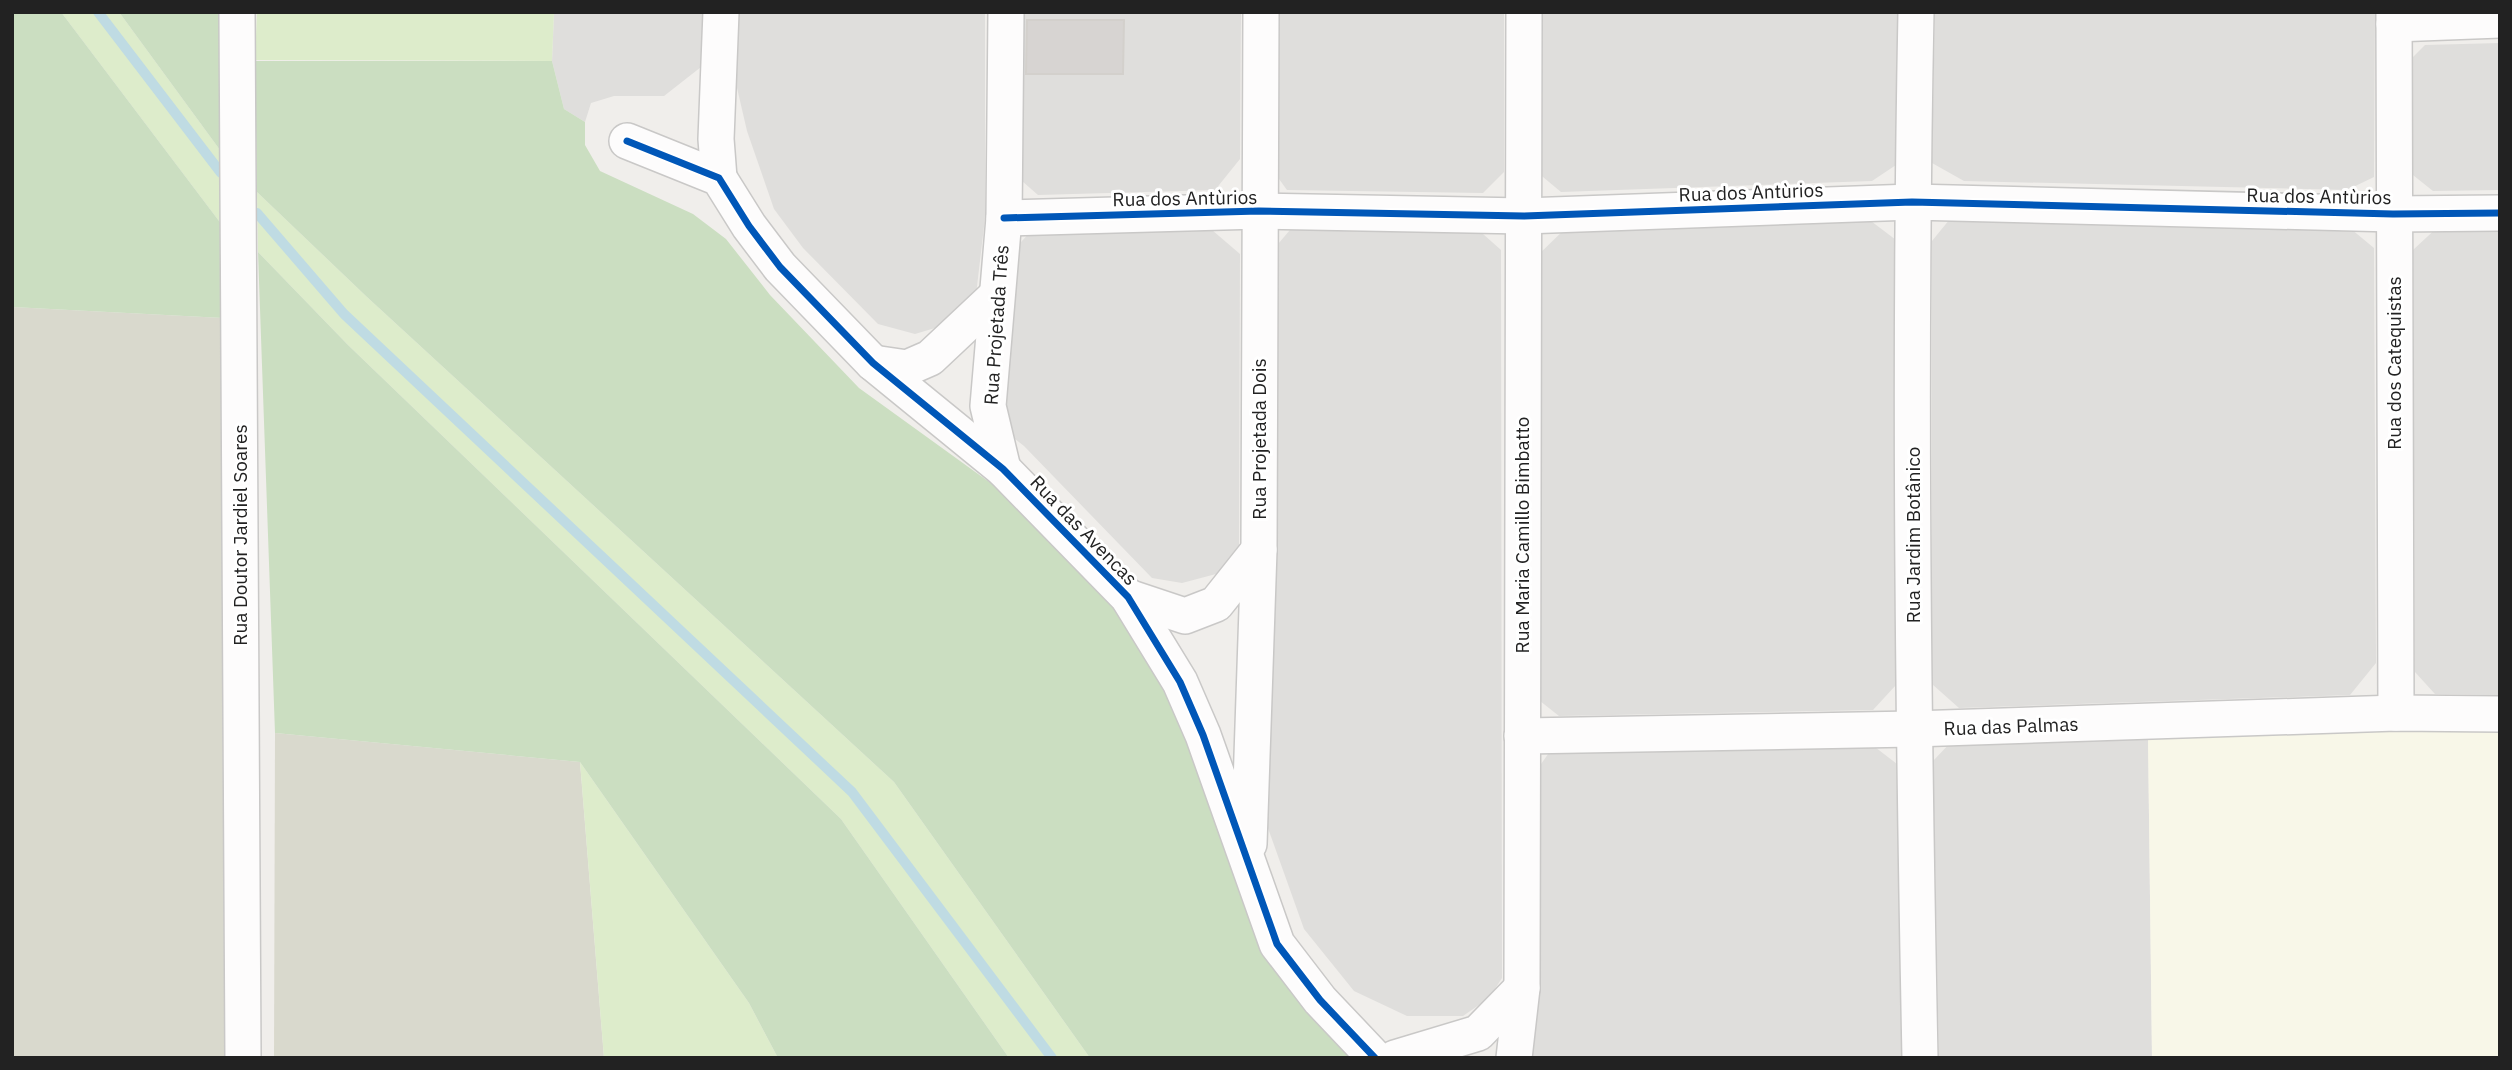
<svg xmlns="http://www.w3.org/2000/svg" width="2512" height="1070" viewBox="0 0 2512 1070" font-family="'IBM Plex Sans',sans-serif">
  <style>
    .residential { fill: #dfdedc }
    .education { fill: #f8f7e8 }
    .construction { fill: #d9d9cd }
    .grass { fill: #ddeccb }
    .forest { fill: #cbdec1 }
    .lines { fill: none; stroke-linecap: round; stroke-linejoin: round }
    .stream { stroke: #bfdbe3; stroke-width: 10 }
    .building { fill: #d7d4d2; stroke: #d3d0cc; stroke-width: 2 }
    .minor-casing { stroke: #c9c8c7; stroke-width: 38 }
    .minor { stroke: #fdfcfc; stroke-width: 35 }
    .cycleway-casing { stroke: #fff; stroke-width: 11 }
    .cycleway { stroke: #0057b8; stroke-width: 7 }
    .labels { text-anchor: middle; stroke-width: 6; stroke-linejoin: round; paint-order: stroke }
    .street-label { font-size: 19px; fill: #222; stroke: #fff }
  </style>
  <rect width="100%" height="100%" fill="#f0eeeb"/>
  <g class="residential">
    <polygon points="554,12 704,12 701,67 664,96 614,96 591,103 585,122 564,109 552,61"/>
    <polygon points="736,12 985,12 985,218 976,295 945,325 915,334 878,324 803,248 774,209 747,131 734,75"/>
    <polygon points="1016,12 1241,12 1240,159 1215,190 1038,195 1015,175"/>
    <polygon points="1274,12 1504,12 1504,172 1483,193 1287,190 1274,172"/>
    <polygon points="1538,12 1899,12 1896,165 1872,181 1561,192 1537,172"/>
    <polygon points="1935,12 2375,12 2374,177 2347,190 1964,181 1932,163"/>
    <polygon points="2500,43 2500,190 2433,191 2413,175 2413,57 2425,45"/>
    <polygon points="1954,214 2345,224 2374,248 2376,663 2350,695 1959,708 1932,684 1932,241"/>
    <polygon points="1863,215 1896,240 1896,685 1873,710 1559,716 1535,697 1534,259 1569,225"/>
    <polygon points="1205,224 1240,254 1239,551 1216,574 1182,583 1152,578 1024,446 1005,431 1000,405 1012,252 1033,229"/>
    <polygon points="1295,224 1474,226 1501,250 1502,978 1489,998 1463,1016 1407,1016 1354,991 1304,929 1264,817 1273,250"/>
    <polygon points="2441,224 2500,224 2500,695 2435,694 2415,672 2413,250"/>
    <polygon points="2148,735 2152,1058 1939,1058 1933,761 1952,741"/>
    <polygon points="1871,744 1897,764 1903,1058 1533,1058 1536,771 1551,750"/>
  </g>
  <polygon class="education" points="2500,728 2500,1058 2152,1058 2148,735"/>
  <g class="construction">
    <polygon points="12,307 223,318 226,1058 12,1058"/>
    <polygon points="275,733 580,762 604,1058 274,1058"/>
  </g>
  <g class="grass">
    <polygon points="61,12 119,12 220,150 222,225"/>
    <polygon points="257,12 554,12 552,61 255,60"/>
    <polygon points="257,192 367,297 894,782 1090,1058 1009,1058 841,819 348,345 258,252"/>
    <polygon points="580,762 749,1003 778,1058 604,1058"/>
  </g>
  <g class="forest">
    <polygon points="12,12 61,12 222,225 223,318 12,307"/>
    <polygon points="119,12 219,12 221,150 220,150"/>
    <polygon points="255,61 552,61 564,109 585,122 585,145 600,171 693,214 726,239 770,295 859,388 1003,492 1117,610 1171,690 1352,1058 1090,1058 894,782 367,297 257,192"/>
    <polygon points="258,252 348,345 841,819 1009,1058 778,1058 749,1003 580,762 275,733"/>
  </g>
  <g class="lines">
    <g class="stream">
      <polyline points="98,12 221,173"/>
      <polyline points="257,213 344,314 852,792 1052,1058"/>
    </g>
  </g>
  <polygon class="building" points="1027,20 1124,20 1123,74 1026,74"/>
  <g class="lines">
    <g class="minor-casing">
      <g id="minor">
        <polyline points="237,12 243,1058"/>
        <path d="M1916 12C1909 361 1913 709 1920 1058"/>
        <polyline points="2394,12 2396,713"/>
        <polyline points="2394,24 2500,20"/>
        <polyline points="627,141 719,178 749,226 780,267 873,363 1003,469 1128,597 1180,682 1203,735 1277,944 1320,1000 1375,1058"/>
        <polyline points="719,178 716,139 721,12"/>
        <polyline points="1004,218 1259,211 1524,216 1912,202 2393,214 2500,213"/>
        <polyline points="873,363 907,368 930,358 996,296"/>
        <polyline points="1003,469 988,406 1004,218 1006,12"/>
        <polyline points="1128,597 1185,616 1216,604 1259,550"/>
        <polyline points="1522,736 1913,729 2396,713 2500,714"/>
        <polyline points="1249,844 1259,550 1261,12"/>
        <polyline points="1395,1058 1478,1033 1522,988"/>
        <polyline points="1514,1058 1522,988 1524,12"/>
      </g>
    </g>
    <use href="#minor" class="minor"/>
    <g class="cycleway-casing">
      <g id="cycleway">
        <polyline points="627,141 719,178 749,226 780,267 873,363 1003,469 1128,597 1180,682 1203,735 1277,944 1320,1000 1375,1058"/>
        <polyline points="1004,218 1259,211 1524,216 1912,202 2393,214 2500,213"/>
      </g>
    </g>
    <use href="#cycleway" class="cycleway"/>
  </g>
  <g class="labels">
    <g class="street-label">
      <text transform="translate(1751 192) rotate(-2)" y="7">Rua dos Antùrios</text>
      <text transform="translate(2319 196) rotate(1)" y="7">Rua dos Antùrios</text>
      <text transform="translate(1185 198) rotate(-1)" y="7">Rua dos Antùrios</text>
      <text transform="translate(996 325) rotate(-86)" y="7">Rua Projetada Três</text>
      <text transform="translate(2394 363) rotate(-90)" y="7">Rua dos Catequistas</text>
      <text transform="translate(1259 439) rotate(-90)" y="7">Rua Projetada Dois</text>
      <text transform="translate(1084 530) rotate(46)" y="7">Rua das Avencas</text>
      <text transform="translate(240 535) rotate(-90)" y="7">Rua Doutor Jardiel Soares</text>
      <text transform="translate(1522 535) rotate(-90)" y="7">Rua Maria Camillo Bimbatto</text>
      <text transform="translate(1913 535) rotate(-90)" y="7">Rua Jardim Botânico</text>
      <text transform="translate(2011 726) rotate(-2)" y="7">Rua das Palmas</text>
    </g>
  </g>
  <rect width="2512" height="1070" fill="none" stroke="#222222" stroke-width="28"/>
</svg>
